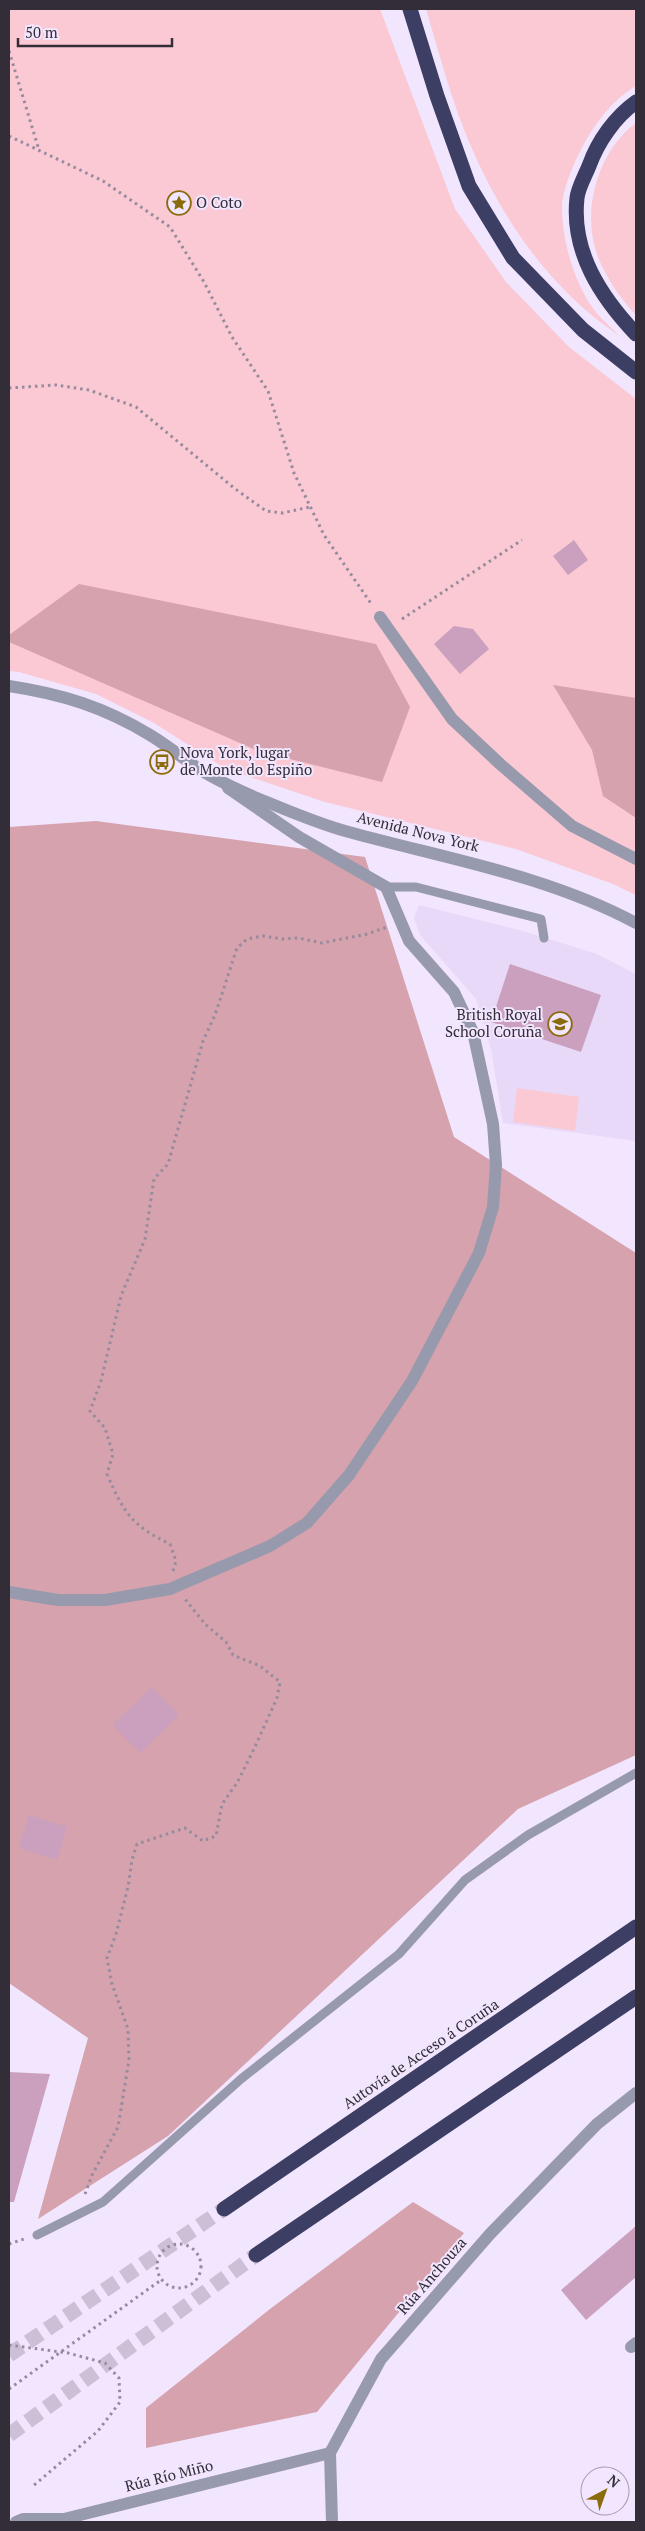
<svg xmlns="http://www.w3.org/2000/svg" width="645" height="2531" viewBox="0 0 645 2531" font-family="'PT Serif',serif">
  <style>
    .built { fill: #e9d9f9 }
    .green { fill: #fac9d4 }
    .forest { fill: #d5a2ad }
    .building { fill: #caa0be }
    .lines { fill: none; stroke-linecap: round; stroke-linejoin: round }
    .motorway-tunnel { stroke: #ccc0d6; stroke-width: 15; stroke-dasharray: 15 8; stroke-linecap: butt }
    .path { stroke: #958b9d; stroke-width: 3; stroke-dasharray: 2.5 4; stroke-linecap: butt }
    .service { stroke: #9799ac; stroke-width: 9 }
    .minor { stroke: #9799ac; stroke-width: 12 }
    .tertiary { stroke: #9799ac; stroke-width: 12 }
    .motorway { stroke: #3c3e63; stroke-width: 15 }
    .labels { text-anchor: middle; stroke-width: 4; stroke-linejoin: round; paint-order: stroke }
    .poi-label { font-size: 15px; fill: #322d36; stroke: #f2e5fe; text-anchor: start }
    .street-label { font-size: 15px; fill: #322d36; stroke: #f2e5fe }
  </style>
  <rect width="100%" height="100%" fill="#f2e5fe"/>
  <polygon class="built" points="419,905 523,931 597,954 636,974 636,1141 503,1123 491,1049 476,999 420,935 414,918"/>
  <g class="green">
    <polygon points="9,9 380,9 455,209 506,282 569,347 636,399 636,895 613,884 516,849 325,802 226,769 154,723 96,694 19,672 9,671"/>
    <path d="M426 9H636V86C614 99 598 119 585 142 576 158 563 187 562 206 562 240 573 279 592 307 599 317 610 326 618 335 546 286 497 212 465 132 449 92 438 49 426 9Z"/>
    <path d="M636 123V315C623 301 611 285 603 268 578 222 594 154 636 123Z"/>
    <polygon points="517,1088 579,1097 575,1131 513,1122"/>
  </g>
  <g class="forest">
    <polygon points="79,584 376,644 410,707 382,782 258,751 9,642 9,635"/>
    <polygon points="553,685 636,698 636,818 603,796 592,750"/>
    <polygon points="96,821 365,857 454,1137 636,1253 636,1755 518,1809 168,2136 38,2219 88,2038 9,1983 9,827"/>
    <polygon points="413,2202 464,2233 317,2412 146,2448 146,2408 270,2309"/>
  </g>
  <g class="building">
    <polygon points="574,540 588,560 568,575 553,556"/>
    <polygon points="454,626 473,629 489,649 460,674 434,644"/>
    <polygon points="510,964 601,995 581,1052 491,1022"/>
    <polygon points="152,1687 179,1715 140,1753 113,1725"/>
    <polygon points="29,1815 67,1827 57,1860 19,1848"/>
    <polygon points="9,2072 50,2074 14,2202 9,2202"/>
    <polygon points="636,2226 636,2277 586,2320 561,2290"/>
  </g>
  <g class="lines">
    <g class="motorway-tunnel">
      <polyline points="9,2355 224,2209"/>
      <polyline points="9,2435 256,2255"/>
    </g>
    <g class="path">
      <polyline points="9,51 39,150"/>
      <polyline points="9,136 103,181 170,227 204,282 232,337 268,391 294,473 324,535 372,605"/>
      <polyline points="9,388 56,385 89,390 136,407 234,488 266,511 282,513 310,507"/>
      <polyline points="402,619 522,540"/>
      <path d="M173 1571 176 1561 170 1544C131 1525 124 1513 107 1474L113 1454 105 1428 90 1411 101 1381 121 1296 145 1239 154 1179 168 1164 203 1041 215 1015 237 948 247 939 263 936 282 939 298 938 322 943 367 934 387 927"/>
      <polyline points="85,2194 92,2175 118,2127 129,2060 128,2029 112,1984 107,1958 116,1934 128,1887 132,1860 137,1844 185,1828 203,1841 216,1836 222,1804 237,1783 253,1751 277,1698 280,1682 260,1666 233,1655 226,1642 205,1624 185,1599"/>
      <circle cx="179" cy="2266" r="22"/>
      <polyline points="9,2244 24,2239"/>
      <polyline points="9,2345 68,2353 105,2363 119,2378 120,2402 98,2431 33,2486"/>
      <polyline points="9,2389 161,2280"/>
    </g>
    <g class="service">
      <polyline points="386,887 416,887 541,919 544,938"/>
      <polyline points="37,2235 103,2202 241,2079 399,1954 465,1880 528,1835 636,1773"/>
    </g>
    <g class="minor">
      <polyline points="380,617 452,719 500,764 572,826 636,859"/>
      <polyline points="9,1592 58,1600 105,1600 170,1589 270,1546 307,1523 349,1475 412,1381 479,1253 493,1207 496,1165 493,1124 473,1032 454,992 409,941 386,887 299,837 228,788"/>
      <polyline points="631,2347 636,2343"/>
      <polyline points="16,2522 23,2519 64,2519 330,2453"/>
      <polyline points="332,2522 330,2453 381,2359 490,2234 597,2124 636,2093"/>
    </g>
    <path class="tertiary" d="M9 686C62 694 104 707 150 735 165 744 179 755 193 765 212 778 236 789 257 798 287 810 318 824 349 832 447 859 546 875 636 923"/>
    <g class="motorway">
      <polyline points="410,9 437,96 469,186 513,258 583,330 636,372"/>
      <path d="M636 102C615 117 598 141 589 166 585 176 578 188 577 198 571 252 601 297 636 334"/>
      <polyline points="224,2209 636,1927"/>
      <polyline points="256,2255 636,1997"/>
    </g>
  </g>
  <defs>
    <g id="sight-ring" transform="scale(1.25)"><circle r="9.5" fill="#f2e5fe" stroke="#8b6c0d" stroke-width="1.5"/><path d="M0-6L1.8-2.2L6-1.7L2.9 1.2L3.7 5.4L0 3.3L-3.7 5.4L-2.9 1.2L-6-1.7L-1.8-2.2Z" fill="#8b6c0d"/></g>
    <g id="bus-ring" transform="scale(1.25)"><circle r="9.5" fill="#f2e5fe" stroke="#8b6c0d" stroke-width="1.5"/><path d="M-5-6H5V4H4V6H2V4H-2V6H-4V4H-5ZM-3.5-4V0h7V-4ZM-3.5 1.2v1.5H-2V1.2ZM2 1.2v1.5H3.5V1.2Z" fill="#8b6c0d"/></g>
    <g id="school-ring" transform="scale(1.25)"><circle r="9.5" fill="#f2e5fe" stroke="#8b6c0d" stroke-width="1.5"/><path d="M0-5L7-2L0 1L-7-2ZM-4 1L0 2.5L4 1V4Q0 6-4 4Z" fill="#8b6c0d"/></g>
  </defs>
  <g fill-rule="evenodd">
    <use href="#sight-ring" x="179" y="203"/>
    <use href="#bus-ring" x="162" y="762"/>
    <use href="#school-ring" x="560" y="1024"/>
  </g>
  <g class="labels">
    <g class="poi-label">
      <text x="196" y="208">O Coto</text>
      <text x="180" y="758">Nova York, lugar<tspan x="180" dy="17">de Monte do Espiño</tspan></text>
      <text x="542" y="1020" text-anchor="end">British Royal<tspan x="542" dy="17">School Coruña</tspan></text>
    </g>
    <g class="street-label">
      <text transform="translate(418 832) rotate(14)" y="5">Avenida Nova York</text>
      <text transform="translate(421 2054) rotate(-34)" y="5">Autovía de Acceso á Coruña</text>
      <text transform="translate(432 2276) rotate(-49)" y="5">Rúa Anchouza</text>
      <text transform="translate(169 2476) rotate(-14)" y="5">Rúa Río Miño</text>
    </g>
  </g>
  <rect width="645" height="2531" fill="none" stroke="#322d36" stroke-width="20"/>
  <g transform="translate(605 2491) rotate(41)"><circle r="24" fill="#f2e5fe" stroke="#a59bae"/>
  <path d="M0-4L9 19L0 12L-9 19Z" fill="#8b6c0d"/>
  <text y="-8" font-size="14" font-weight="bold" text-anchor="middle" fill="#322d36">N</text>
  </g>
  <path d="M18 38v8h154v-8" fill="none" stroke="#322d36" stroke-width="2.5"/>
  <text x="25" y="38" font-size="15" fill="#322d36" stroke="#f2e5fe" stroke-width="4" paint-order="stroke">50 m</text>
</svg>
